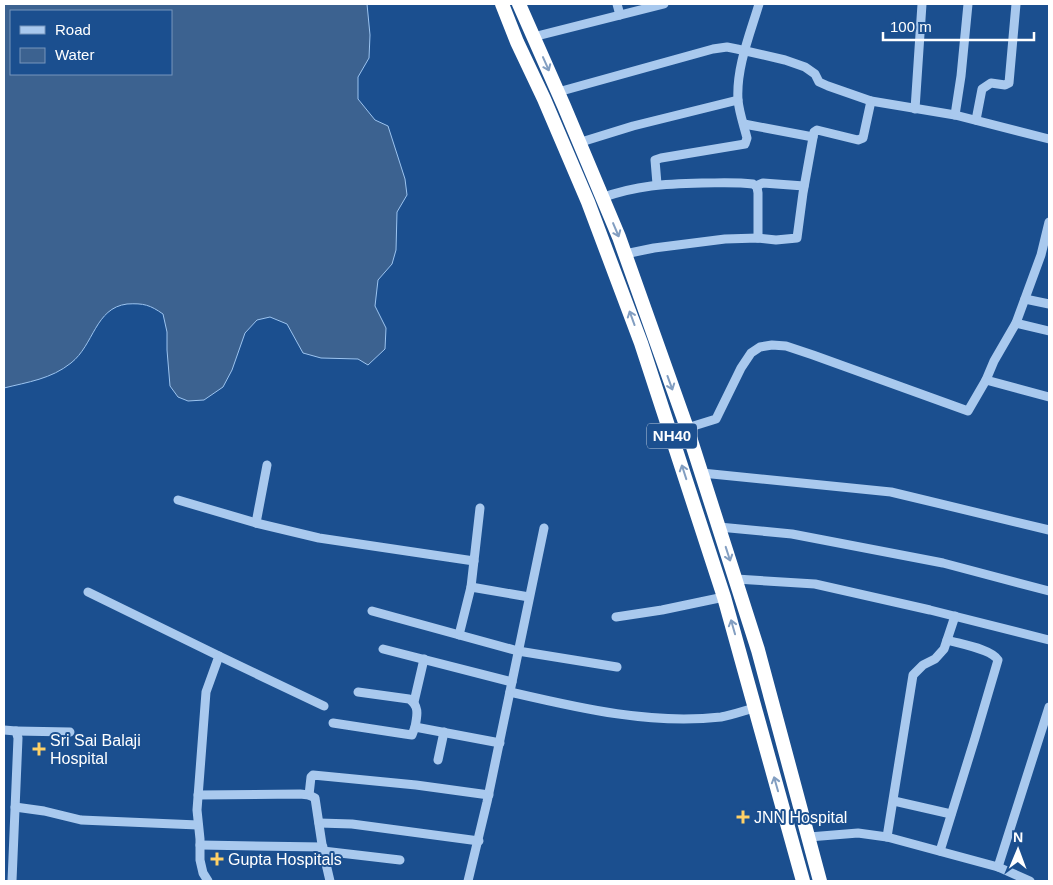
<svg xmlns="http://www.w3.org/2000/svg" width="1053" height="885" viewBox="0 0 1053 885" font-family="Arial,sans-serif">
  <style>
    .water { fill: #3c6290; stroke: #9cc4f0; fill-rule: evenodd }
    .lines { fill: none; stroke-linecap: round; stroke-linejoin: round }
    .minor { stroke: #a9c9ee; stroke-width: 9 }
    .highway { stroke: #fff; stroke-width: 14 }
    .oneway { stroke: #829ec1 }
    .poi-dot { fill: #ffd166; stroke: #1b4f8f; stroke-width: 2 }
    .labels { text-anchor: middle; stroke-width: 4; stroke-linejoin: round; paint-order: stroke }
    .shield { fill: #1b4f8f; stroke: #bbcadd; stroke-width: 1 }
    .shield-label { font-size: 15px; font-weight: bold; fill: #fff }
    .poi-label { font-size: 16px; fill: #fff; stroke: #1b4f8f; text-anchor: start }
  </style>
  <rect width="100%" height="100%" fill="#1b4f8f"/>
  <path class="water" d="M4 4H367L370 35 369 58 358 77V99L375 120 388 126 405 179 407 195 397 212 396 250 392 264 378 280 375 306 386 328 385 349 368 365 358 359 321 358 303 353 287 324 270 317 257 320 245 333 232 370 223 387 204 400 188 401 178 397 170 386 167 350V332L163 314C150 305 144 303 127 304 95 308 94 345 71 363 51 379 28 382 4 388ZM11 11H171V74H11Z"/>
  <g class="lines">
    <g class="minor">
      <polyline points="617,4 620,15"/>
      <polyline points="533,37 664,4"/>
      <polyline points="558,92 713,49 727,47 737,49 785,60 805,67 815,74 819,82 828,86 871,101 955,115 1049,139"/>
      <polyline points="915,109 922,4"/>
      <polyline points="955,115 961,76 968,4"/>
      <polyline points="976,120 982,89 991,83 1005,85 1009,83 1016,4"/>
      <polyline points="744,124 813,137"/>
      <polyline points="578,143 633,126 738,100"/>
      <path d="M657 184 655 160 661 158 745 144 747 138C744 126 739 112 738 100 736 68 750 34 759 4"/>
      <polyline points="756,186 763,183 804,186"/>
      <path d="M601 198C638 185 664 184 702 183 719 183 736 182 753 184L757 187 758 193V238"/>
      <polyline points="625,254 654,248 725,239 758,238 776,240 797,238 803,193 814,132 817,130 858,140 863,138 871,101"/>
      <polyline points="1025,299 1049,304"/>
      <polyline points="1016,323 1049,331"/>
      <polyline points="986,380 994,361 1016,323 1041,255 1049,222"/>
      <polyline points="687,428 716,419 741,368 751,353 760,347 772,345 786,346 813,355 968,411 986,380 1049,397"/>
      <polyline points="702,473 891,492 1049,530"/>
      <polyline points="178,500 256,523 319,538 474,561"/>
      <polyline points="256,523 267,465"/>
      <polyline points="719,527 792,534 943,563 1049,591"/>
      <polyline points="736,579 815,584 930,610 1049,640"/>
      <polyline points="471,587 529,597"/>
      <polyline points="88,592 219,656 206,692 197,810 200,839 200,860 203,873 208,881"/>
      <polyline points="372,611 518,651 617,667"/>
      <polyline points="616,617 662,610 724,597"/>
      <polyline points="459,635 471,587 480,508"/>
      <polyline points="383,649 512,682"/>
      <polyline points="219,656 324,706"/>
      <path d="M358 692 409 699C420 706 417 716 415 727"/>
      <path d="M510 692C579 708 650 725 721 717 732 715 743 711 754 708"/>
      <polyline points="414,702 424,659"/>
      <polyline points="333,723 405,734 412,735 415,727 500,743"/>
      <polyline points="4,730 16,731 18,738 12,881"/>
      <polyline points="16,731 70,732"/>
      <polyline points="438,760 444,732"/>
      <polyline points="198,795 300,794 309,795 315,798 323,851 330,881"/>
      <polyline points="309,795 311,777 313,775 416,785 489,795"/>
      <polyline points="894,801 951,814"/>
      <polyline points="15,807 44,811 81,820 198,825"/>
      <polyline points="319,823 352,824 479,841"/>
      <polyline points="809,837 858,833 887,837 998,867 1030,881"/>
      <polyline points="887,837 913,675 923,665 935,659 944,649 955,616"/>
      <polyline points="200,845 323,847"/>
      <polyline points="323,851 400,860"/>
      <path d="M940 851 975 738 998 660C992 649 960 644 947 640"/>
      <polyline points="998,867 1049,707"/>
      <polyline points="468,881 487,802 544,528"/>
    </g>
    <g class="highway">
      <polyline points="502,4 517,42 544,99 588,202 641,343 724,597 803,881"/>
      <polyline points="519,4 564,106 619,237 687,428 758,650 820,881"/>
    </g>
  </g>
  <defs><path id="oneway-shaft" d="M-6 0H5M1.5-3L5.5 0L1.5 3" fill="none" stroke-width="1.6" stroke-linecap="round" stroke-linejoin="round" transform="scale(1.25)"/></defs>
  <g class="oneway">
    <use href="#oneway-shaft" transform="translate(546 64) rotate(66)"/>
    <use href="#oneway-shaft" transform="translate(616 230) rotate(67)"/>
    <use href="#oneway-shaft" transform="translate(632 318) rotate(-110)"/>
    <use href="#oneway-shaft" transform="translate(670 383) rotate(70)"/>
    <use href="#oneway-shaft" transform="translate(684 472) rotate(-108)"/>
    <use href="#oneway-shaft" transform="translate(728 554) rotate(72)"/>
    <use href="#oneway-shaft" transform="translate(733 627) rotate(-106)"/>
    <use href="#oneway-shaft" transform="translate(776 784) rotate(-106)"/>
  </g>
  <g class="poi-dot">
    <path d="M36.5 741.5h5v5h5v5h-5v5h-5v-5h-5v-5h5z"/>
    <path d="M740.5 809.5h5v5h5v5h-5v5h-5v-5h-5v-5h5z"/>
    <path d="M214.5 851.5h5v5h5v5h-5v5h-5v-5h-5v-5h5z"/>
  </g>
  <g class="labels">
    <rect class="shield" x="647" y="423.5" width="50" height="25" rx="4"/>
    <g class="shield-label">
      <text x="672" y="441">NH40</text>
    </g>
    <g class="poi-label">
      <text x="50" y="746">Sri Sai Balaji<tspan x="50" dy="18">Hospital</tspan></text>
      <text x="754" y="823">JNN Hospital</text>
      <text x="228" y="865">Gupta Hospitals</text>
    </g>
  </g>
  <rect width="1053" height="885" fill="none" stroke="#ffffff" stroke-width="10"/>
  <rect x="10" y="10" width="162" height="65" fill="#1b4f8f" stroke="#7695bc"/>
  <rect x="20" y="26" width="25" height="8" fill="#a9c9ee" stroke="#7695bc"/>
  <text x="55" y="35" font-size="15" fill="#ffffff">Road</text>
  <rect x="20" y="48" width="25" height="15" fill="#3c6290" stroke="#7695bc"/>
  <text x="55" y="60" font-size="15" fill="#ffffff">Water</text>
  <g transform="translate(1018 850) rotate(1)" stroke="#1b4f8f" stroke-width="4" paint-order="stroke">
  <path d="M0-4L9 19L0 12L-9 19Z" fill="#ffffff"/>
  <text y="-8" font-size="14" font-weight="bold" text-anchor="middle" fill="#ffffff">N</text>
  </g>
  <path d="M883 32v8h151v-8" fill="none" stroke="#ffffff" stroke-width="2.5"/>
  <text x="890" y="32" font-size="15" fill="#ffffff" stroke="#1b4f8f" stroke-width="4" paint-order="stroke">100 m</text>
</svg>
